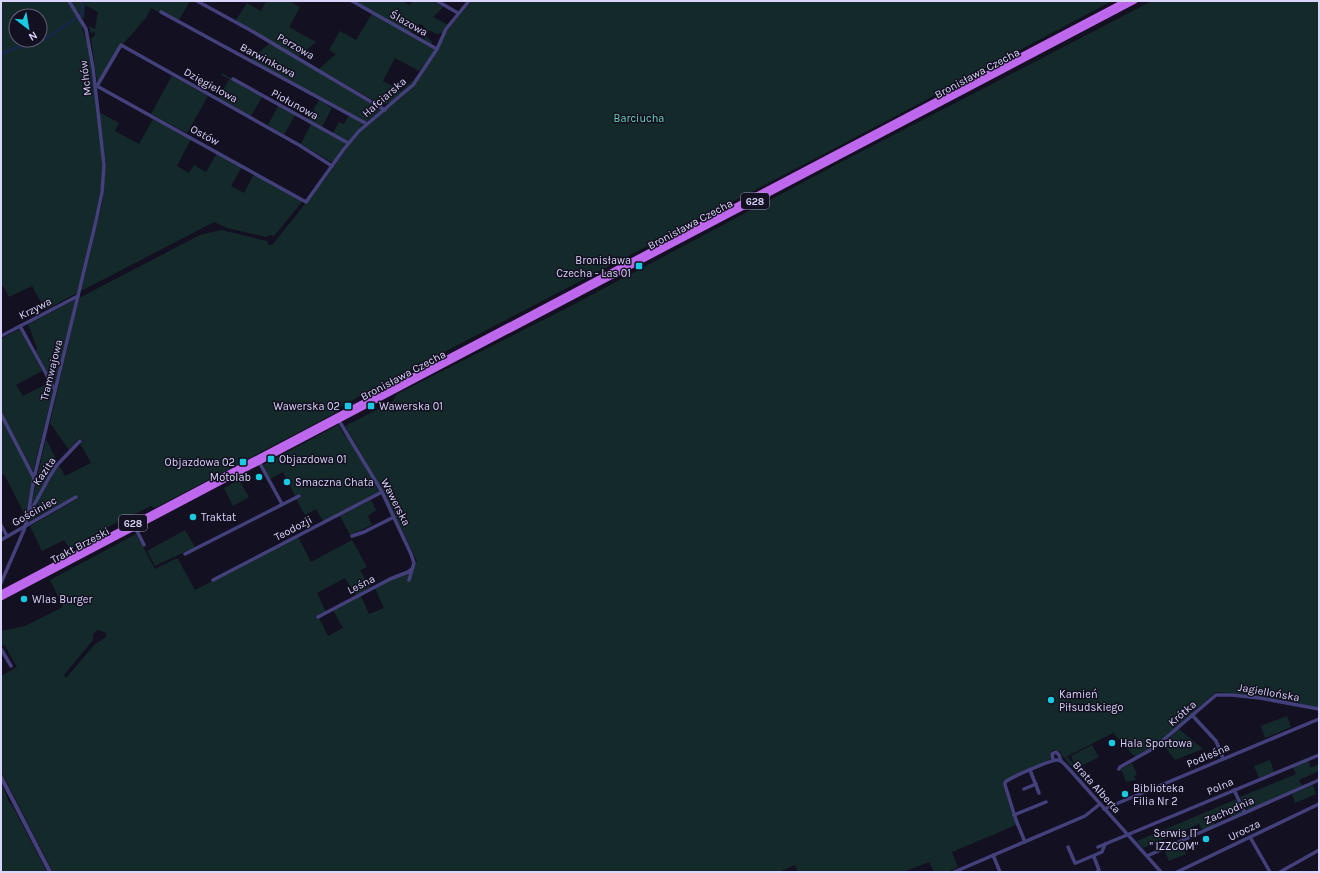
<svg xmlns="http://www.w3.org/2000/svg" width="1320" height="873" viewBox="0 0 1320 873" font-family="Karla,sans-serif">
  <style>
    .green { fill: #142a2a; fill-rule: evenodd }
    .lines { fill: none; stroke-linecap: round; stroke-linejoin: round }
    .canal { stroke: #152746; stroke-width: 3 }
    .minor { stroke: #43407b; stroke-width: 3.5 }
    .tertiary { stroke: #43407b; stroke-width: 4 }
    .primary { stroke: #be68ee; stroke-width: 5 }
    .poi-dot { fill: #19cbe2; stroke: #131021; stroke-width: 1.5 }
    .labels { text-anchor: middle; stroke-width: 3; stroke-linejoin: round; paint-order: stroke }
    .shield { fill: #131021; stroke: #9e9ab9; stroke-width: 1 }
    .shield-label { font-size: 10px; font-weight: bold; fill: #dad5fa }
    .street-label { font-size: 11px; fill: #dad5fa; stroke: #131021 }
    .park-label { font-size: 11px; fill: #69d2ba; stroke: #131021 }
    .poi-label { font-size: 11px; fill: #dad5fa; stroke: #131021; text-anchor: start }
  </style>
  <rect width="100%" height="100%" fill="#131021"/>
  <g class="green">
    <path d="M1 1H67L81 22 83 31 88 45 103 160 100 192 96 213 77 293 45 310 32 286 9 297 3 286H1ZM16 16H40V40H16Z"/>
    <polygon points="70,1 190,1 179,20 160,13 151,8 146,18 123,44 99,82 97,81 91,39 95,35 95,32 91,33 89,26 95,29 98,12 85,5 84,20"/>
    <polygon points="266,1 289,1 300,7 289,27 316,42 298,57 235,21 247,3 261,11"/>
    <polygon points="353,1 403,1 409,5 413,1 432,1 443,7 433,17 448,25 443,33 441,33 437,34 429,30 426,36 432,42 432,44 424,39 427,30 423,25 419,24 411,32 408,32"/>
    <polygon points="472,1 1112,1 841,145 358,397 339,408 339,411 155,508 151,506 100,531 70,549 64,540 42,551 30,526 77,499 75,496 29,521 31,515 36,512 38,504 36,503 59,465 65,476 91,463 80,443 83,441 82,439 78,439 69,450 50,423 79,298 200,235 221,230 267,241 269,245 273,244 325,179 359,131 402,97 412,87 447,30"/>
    <path d="M1152 1H1319V708C1285 700 1251 694 1216 692L1160 742 1135 757 1113 733 1064 758 1060 752 1054 749 1050 754 1051 759 1003 781V786L1016 825 952 852 958 867 947 872H934L929 862 903 872H798L795 865 779 872H53L1 771V676L17 667 5 646 1 644V631L25 626 63 607 50 580 136 534 155 569 175 559H178L195 590 298 537 311 562 352 540 367 567 360 570 370 587 356 595 345 578 317 593 326 612 318 616 328 636 343 628 334 612V610L361 596 369 614 384 608 375 588 414 567 417 561C395 515 372 470 345 426L392 402 397 394 565 309 845 160ZM98 630 106 633V637L95 644 66 678 64 675 93 640V634Z"/>
    <path d="M372 14 437 49 419 71 395 58 383 81 401 91 415 78C408 89 394 106 380 104L319 69 336 54 329 50 340 31 356 40Z"/>
    <polygon points="270,43 382,109 366,122 250,60"/>
    <polygon points="222,73 232,79 231,80 262,97 251,116 219,98 229,79 221,75"/>
    <polygon points="172,76 208,96 187,133 151,114"/>
    <polygon points="319,100 332,108 322,127 308,119"/>
    <polygon points="278,106 295,115 284,135 268,125"/>
    <polygon points="99,112 119,123 115,131 139,144 153,119 191,139 177,166 189,173 194,165 206,172 217,153 242,167 231,186 244,193 254,174 301,200 302,202 274,236 271,235 266,237 227,228 214,222 81,291 102,204 106,161 105,158"/>
    <polygon points="349,115 364,123 348,142 333,133 339,122 344,124"/>
    <polygon points="311,124 346,143 333,163 301,144"/>
    <polygon points="75,300 69,330 54,386 36,351 37,348 28,324"/>
    <polygon points="20,329 42,371 16,385 23,396 48,383 53,391 33,472 1,411 1,339"/>
    <polygon points="1,418 33,478 26,517 4,474 1,475"/>
    <polygon points="338,425 346,437 348,437 379,492 323,521 316,509 305,515 296,499 301,497 300,494 295,496 283,472 270,479 263,465"/>
    <polygon points="46,439 57,461 32,505 31,505"/>
    <polygon points="239,480 249,497 233,506 224,488"/>
    <polygon points="371,500 376,510 368,516 372,525 350,535 340,516"/>
    <polygon points="185,530 195,547 155,566 147,551"/>
    <polygon points="1287,716 1291,727 1265,738 1261,726"/>
    <polygon points="1179,729 1203,749 1175,760 1163,744"/>
    <polygon points="1092,745 1099,757 1077,768 1087,780 1085,782 1065,759 1067,757 1076,767 1071,756"/>
    <polygon points="1270,760 1274,772 1259,778 1254,766"/>
    <polygon points="1308,761 1311,768 1319,764 1319,771 1299,780 1302,786 1251,809 1245,809 1240,797 1296,774 1293,768"/>
    <polygon points="1132,763 1137,775 1134,776 1136,780 1126,782 1121,769"/>
    <polygon points="1,782 9,802 13,807 47,872 1,872"/>
    <polygon points="1313,785 1316,794 1295,803 1292,794"/>
    <polygon points="1237,799 1242,811 1241,815 1232,818 1229,811 1212,818 1215,826 1203,831 1199,824 1143,848 1137,841"/>
    <polygon points="1182,842 1186,854 1169,861 1164,850"/>
  </g>
  <g class="lines">
    <polyline class="canal" points="1,54 23,45 39,43 81,15 83,10 81,1"/>
    <g class="minor">
      <polyline points="197,1 250,30 385,110"/>
      <polyline points="352,1 437,49"/>
      <polyline points="437,1 458,13"/>
      <polyline points="161,12 367,124"/>
      <polyline points="233,79 348,143"/>
      <polyline points="95,85 306,202 344,149 359,131 413,85 437,49 446,29 469,1"/>
      <polyline points="97,86 121,45 299,145 332,166"/>
      <polyline points="20,326 55,390"/>
      <polyline points="1,336 78,296"/>
      <polyline points="1,414 34,478"/>
      <polyline points="338,419 382,492 411,554 414,563 409,580"/>
      <polyline points="258,460 282,504"/>
      <polyline points="29,514 50,476 57,465 80,441"/>
      <polyline points="1,525 7,536"/>
      <polyline points="135,527 144,545"/>
      <polyline points="352,536 364,532 394,517"/>
      <polyline points="1,540 76,497"/>
      <polyline points="185,554 299,496"/>
      <polyline points="213,580 382,492"/>
      <polyline points="1,583 24,530 28,515 34,478 96,221 102,192 104,165 93,68 86,29 69,1"/>
      <polyline points="318,617 390,579 408,572 412,569"/>
      <polyline points="1,649 11,666"/>
      <polyline points="1192,715 1216,741 1223,758"/>
      <polyline points="1053,760 1052,754 1056,752 1059,755 1061,761"/>
      <polyline points="1119,769 1120,767 1154,748 1216,695 1232,695 1260,698 1319,709"/>
      <polyline points="1030,770 1039,793"/>
      <polyline points="1024,789 1036,784"/>
      <polyline points="1234,790 1245,813"/>
      <polyline points="1104,809 1319,719"/>
      <polyline points="1014,815 1046,802"/>
      <polyline points="1250,837 1270,872"/>
      <path d="M1025 842 1016 820 1005 785V782C1010 778 1052 759 1058 760 1063 761 1066 766 1070 770L1161 872"/>
      <polyline points="1068,847 1075,863 1076,863 1102,852 1105,844"/>
      <polyline points="1098,847 1319,755"/>
      <polyline points="993,855 1000,872"/>
      <polyline points="1147,856 1319,780"/>
      <polyline points="1094,857 1099,870 1097,872"/>
      <polyline points="954,872 1085,816 1100,804"/>
      <polyline points="1177,872 1319,804"/>
      <polyline points="1280,872 1319,850"/>
    </g>
    <polyline class="tertiary" points="1,777 50,872"/>
    <g class="primary">
      <polyline points="1,593 1125,1"/>
      <polyline points="1,598 1135,1"/>
    </g>
  </g>
  <g class="poi-dot">
    <rect x="635" y="262" width="8" height="8" rx="2"/>
    <rect x="344" y="402" width="8" height="8" rx="2"/>
    <rect x="367" y="402" width="8" height="8" rx="2"/>
    <rect x="267" y="455" width="8" height="8" rx="2"/>
    <rect x="239" y="458" width="8" height="8" rx="2"/>
    <circle cx="259" cy="477" r="4"/>
    <circle cx="287" cy="482" r="4"/>
    <circle cx="193" cy="517" r="4"/>
    <circle cx="24" cy="599" r="4"/>
    <circle cx="1051" cy="700" r="4"/>
    <circle cx="1112" cy="743" r="4"/>
    <circle cx="1125" cy="794" r="4"/>
    <circle cx="1206" cy="839" r="4"/>
  </g>
  <g class="labels">
    <g class="shield">
      <rect x="741" y="193" width="28" height="16" rx="3"/>
      <rect x="119" y="515" width="28" height="16" rx="3"/>
    </g>
    <g class="shield-label">
      <text x="755" y="205">628</text>
      <text x="133" y="527">628</text>
    </g>
    <g class="street-label">
      <text transform="translate(409 23) rotate(29)" y="4">Ślazowa</text>
      <text transform="translate(296 46) rotate(30)" y="4">Perzowa</text>
      <text transform="translate(268 60) rotate(28)" y="4">Barwinkowa</text>
      <text transform="translate(977 73) rotate(-28)" y="4">Bronisława Czecha</text>
      <text transform="translate(85 78) rotate(-97)" y="4">Mchów</text>
      <text transform="translate(211 85) rotate(29)" y="4">Dzięgielowa</text>
      <text transform="translate(384 97) rotate(-41)" y="4">Hafciarska</text>
      <text transform="translate(295 104) rotate(29)" y="4">Piołunowa</text>
      <text transform="translate(205 135) rotate(28)" y="4">Ostów</text>
      <text transform="translate(690 224) rotate(-28)" y="4">Bronisława Czecha</text>
      <text transform="translate(35 308) rotate(-27)" y="4">Krzywa</text>
      <text transform="translate(51 370) rotate(-76)" y="4">Tramwajowa</text>
      <text transform="translate(403 375) rotate(-28)" y="4">Bronisława Czecha</text>
      <text transform="translate(44 471) rotate(-56)" y="4">Kazita</text>
      <text transform="translate(396 502) rotate(63)" y="4">Wawerska</text>
      <text transform="translate(34 511) rotate(-29)" y="4">Gościniec</text>
      <text transform="translate(293 528) rotate(-28)" y="4">Teodozji</text>
      <text transform="translate(80 545) rotate(-28)" y="4">Trakt Brzeski</text>
      <text transform="translate(361 584) rotate(-27)" y="4">Leśna</text>
      <text transform="translate(1269 692) rotate(10)" y="4">Jagiellońska</text>
      <text transform="translate(1182 713) rotate(-41)" y="4">Krótka</text>
      <text transform="translate(1208 755) rotate(-23)" y="4">Podleśna</text>
      <text transform="translate(1220 786) rotate(-23)" y="4">Polna</text>
      <text transform="translate(1097 787) rotate(48)" y="4">Brata Alberta</text>
      <text transform="translate(1229 810) rotate(-24)" y="4">Zachodnia</text>
      <text transform="translate(1244 830) rotate(-26)" y="4">Urocza</text>
    </g>
    <g class="park-label">
      <text x="639" y="122">Barciucha</text>
    </g>
    <g class="poi-label">
      <text x="631" y="264" text-anchor="end">Bronisława<tspan x="631" dy="13">Czecha - Las 01</tspan></text>
      <text x="340" y="410" text-anchor="end">Wawerska 02</text>
      <text x="379" y="410">Wawerska 01</text>
      <text x="279" y="463">Objazdowa 01</text>
      <text x="235" y="466" text-anchor="end">Objazdowa 02</text>
      <text x="251" y="481" text-anchor="end">Motolab</text>
      <text x="295" y="486">Smaczna Chata</text>
      <text x="201" y="521">Traktat</text>
      <text x="32" y="603">Wlas Burger</text>
      <text x="1059" y="698">Kamień<tspan x="1059" dy="13">Piłsudskiego</tspan></text>
      <text x="1120" y="747">Hala Sportowa</text>
      <text x="1133" y="792">Biblioteka<tspan x="1133" dy="13">Filia Nr 2</tspan></text>
      <text x="1198" y="837" text-anchor="end">Serwis IT<tspan x="1198" dy="13">" IZZCOM"</tspan></text>
    </g>
  </g>
  <rect width="1320" height="873" fill="none" stroke="#dad5fa" stroke-width="4"/>
  <g transform="translate(28 28) rotate(149)"><circle r="19" fill="#131021" stroke="#635f78"/>
  <path d="M0-3L7 15L0 10L-7 15Z" fill="#19cbe2"/>
  <text y="-6" font-size="11" font-weight="bold" text-anchor="middle" fill="#dad5fa">N</text>
  </g>
</svg>
